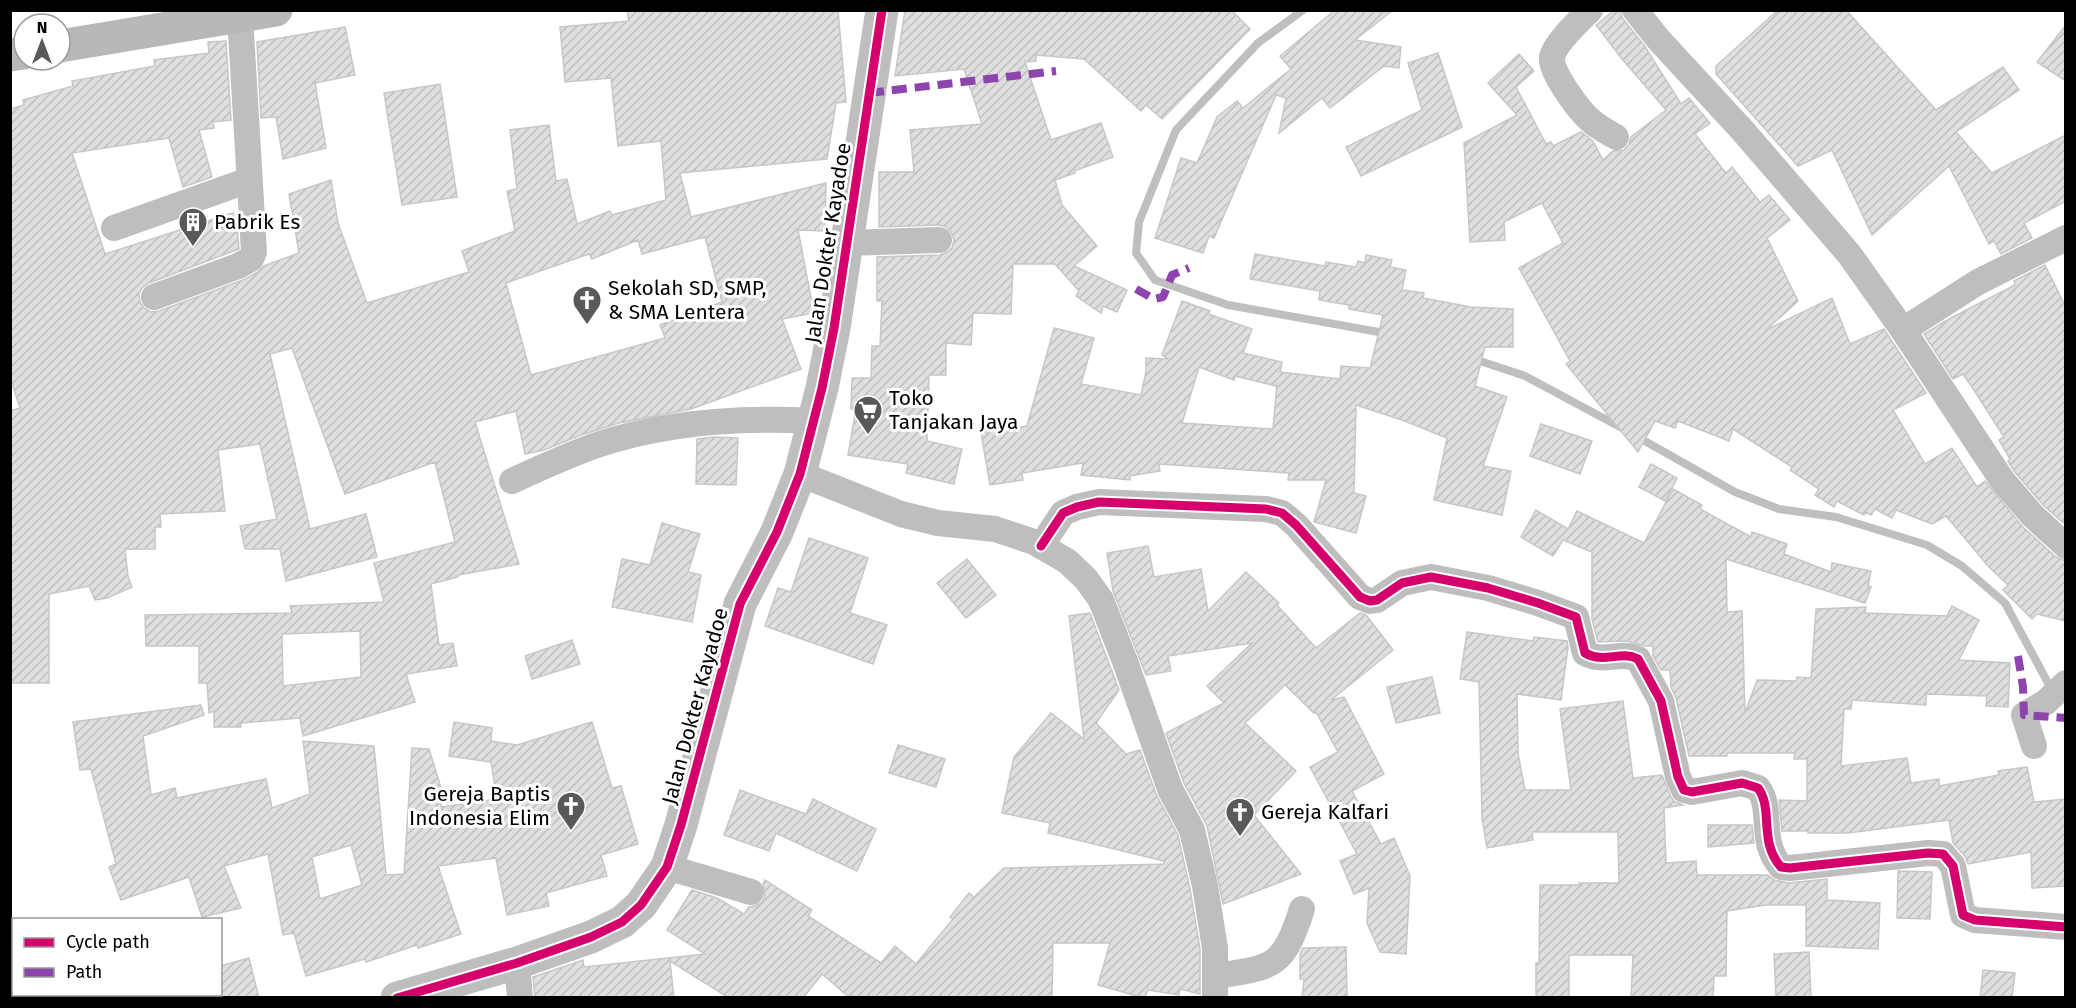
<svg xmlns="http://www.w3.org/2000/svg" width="2076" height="1008" viewBox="0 0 2076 1008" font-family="'Fira Sans',sans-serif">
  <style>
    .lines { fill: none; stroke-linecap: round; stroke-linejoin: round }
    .stream { stroke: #bfbfbf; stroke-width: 8 }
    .building { fill: url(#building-hatch); stroke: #c7c7c7; stroke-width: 1.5; fill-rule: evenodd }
    .minor { stroke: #bebebe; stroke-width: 26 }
    .tertiary { stroke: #bebebe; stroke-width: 33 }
    .secondary { stroke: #b8b8b8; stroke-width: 33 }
    .quiet { stroke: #8e44ad; stroke-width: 8; stroke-dasharray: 15 8; stroke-linecap: butt }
    .cycleway-casing { stroke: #fff; stroke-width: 13 }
    .cycleway { stroke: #d6006c; stroke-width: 9 }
    .labels { text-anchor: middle; stroke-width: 6; stroke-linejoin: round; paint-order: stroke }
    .poi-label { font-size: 21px; fill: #000; stroke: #fff; text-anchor: start }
    .street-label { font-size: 21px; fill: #000; stroke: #fff }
  </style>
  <defs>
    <pattern id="building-hatch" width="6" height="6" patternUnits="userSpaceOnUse" patternTransform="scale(1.5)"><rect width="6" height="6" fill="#dfdfdf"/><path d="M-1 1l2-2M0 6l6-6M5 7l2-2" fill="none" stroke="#bebebe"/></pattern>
  </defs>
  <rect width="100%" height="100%" fill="#fff"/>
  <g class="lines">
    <g class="stream">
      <polyline points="1303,10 1258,43 1176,130 1139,222 1136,253 1155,280 1228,305 1390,334"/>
      <polyline points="1471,358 1525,376 1622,428"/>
      <polyline points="1636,436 1735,492 1779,509 1836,517 1927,545 1962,566 2005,603 2048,683 2057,687"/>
    </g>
  </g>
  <g class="building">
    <path d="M627 10H838L846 102 836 103 827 159 680 173 691 217 826 183 825 231 798 230 814 313 782 319 801 369 691 409 619 423 581 435 544 450 525 454 516 411 475 422 519 564 458 575V577L431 584 439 645 453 643 457 666 406 674 415 702 303 736 300 718 241 723V727H214V711L209 713 207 683H199V646H146L145 615 292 613 290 606 384 602 374 563 455 542 435 462 345 494 292 348 270 354 310 529 366 514 377 557 286 581 280 549H245L240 526 277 519 260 444 218 450 225 511 160 514 161 527H155V549H125L128 576 132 587 107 598 95 600 89 586 49 594V683H10V411L20 408 10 377V109L24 105 23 100 73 86 72 81 155 66 154 60 209 53 208 42 226 41 231 120 213 122 214 128 199 130 212 177 183 187 169 138 72 153 105 254 233 213 237 226 239 249 149 283 142 288 139 294 140 302 144 308 151 312 159 311 243 280 258 272 264 266 299 253 289 194 331 180 338 223 367 303 469 272 462 251 515 231 507 191 517 189 510 130 549 125 556 181 567 179 577 224 610 211 612 215 666 200 661 141 618 146 611 78 565 82 560 27 629 21ZM705 237 722 302 660 325 665 338 531 375 506 283 589 254 592 259 638 240 642 254ZM360 631 361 677 283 686 282 634Z"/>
    <polygon points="905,10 1231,10 1250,29 1162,119 1146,105 1141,111 1084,59 1036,55 1036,61 1025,62 1051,140 1101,123 1113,157 1074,171 1075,173 1055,180 1062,205 1097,246 1074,266 1127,290 1117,312 1103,306 1101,313 1076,296 1079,291 1055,264 1013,264 1011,314 973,313 971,345 946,343 946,375 929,375 927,441 962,449 954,484 906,473 908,464 848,455 856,409 851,409 852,378 871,378 872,346 880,346 882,301 877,301 877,257 940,255 947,252 952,248 954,240 951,232 946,227 939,225 879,227 879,172 914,172 910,130 982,124 964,69 895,76"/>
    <polygon points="1335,10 1393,10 1355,40 1401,47 1399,68 1384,66 1330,108 1322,98 1279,133 1286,98 1276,95 1214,238 1209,236 1203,253 1155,238 1181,158 1197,163 1217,117 1237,101 1243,108 1291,69 1280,56"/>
    <polygon points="1614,10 1620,11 1623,19 1644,45 1681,104 1689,98 1710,123 1695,134 1726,173 1732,167 1760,202 1769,195 1790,220 1767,238 1798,301 1766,330 1832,298 1850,344 1884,329 1926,393 1893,410 1925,464 1952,448 1977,487 1985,481 2023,527 2056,557 2066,561 2066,621 2037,614 2032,619 2003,590 2008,585 1989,567 1946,516 1932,524 1896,510 1892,518 1875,509 1871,515 1866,512 1864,515 1837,501 1834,507 1815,495 1819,489 1790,470 1792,467 1733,429 1729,441 1678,421 1675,428 1655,421 1638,452 1566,364 1570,361 1519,268 1563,243 1542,203 1504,222 1505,240 1470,242 1464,143 1517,115 1488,83 1519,54 1534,71 1516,87 1546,144 1551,142 1553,146 1581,132 1593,141 1603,160 1613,151 1624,150 1629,144 1631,137 1666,110 1622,59 1596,25"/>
    <polygon points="1778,10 1846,10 1936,110 2003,67 2019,90 1956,132 1992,173 2066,135 2066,201 2024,223 2032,238 2001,254 1994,241 1989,244 1949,166 1872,235 1832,150 1798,166 1716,74 1716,66"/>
    <polygon points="2066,25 2066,81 2037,62"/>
    <polygon points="345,27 355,75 315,83 326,148 283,159 276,117 261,118 257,42"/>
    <polygon points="1438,53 1462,127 1361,176 1346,147 1422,110 1408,63"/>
    <polygon points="440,84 457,197 402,205 384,93"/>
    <path d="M1255 254 1325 266 1326 262 1356 267 1358 261 1365 263 1366 255 1392 260 1390 267 1406 270 1402 290 1424 293 1423 298 1471 307 1513 309V347H1485L1475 386 1507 397 1483 466 1511 471 1502 515 1434 500 1447 438 1402 420 1356 405 1354 493 1366 496 1356 533 1314 522 1326 480H1288L1289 473 1159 464 1160 471 1130 476V480L1081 475 1083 463 1022 473 1023 480 990 485 981 433 1027 426 1054 328 1094 338 1081 384 1141 395 1146 372V358L1168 359 1162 355 1182 301 1210 311 1208 314 1252 329 1243 353 1282 362 1280 372 1340 379 1341 366 1370 368 1383 315 1349 309V305L1319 300 1320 291 1250 279ZM1199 367 1234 380 1235 376 1276 386 1277 383 1273 429 1182 423Z"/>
    <polygon points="2045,265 2066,308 2066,525 2044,506 2014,471 2008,461 2010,459 1999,440 2004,437 1972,387 1963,374 1953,379 1924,334 1949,319 2015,285 2014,281"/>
    <polygon points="1541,424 1592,441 1580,474 1530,456"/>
    <polygon points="715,437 738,438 736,485 696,484 697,439"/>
    <polygon points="1651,464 1677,478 1665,501 1639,487"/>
    <polygon points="1673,489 1702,505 1700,509 1751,537 1752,532 1787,544 1784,554 1831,572 1832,563 1871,571 1868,586 1871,587 1865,603 1726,559 1727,612 1742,611 1745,713 1757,680 1796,681 1797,677 1811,678 1816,609 1866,607 1865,613 1947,616 1952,606 1979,620 1959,660 2010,663 2008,707 1986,706 1987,696 1926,694 1926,705 1852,700 1851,709 1844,709 1841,766 1907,758 1911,783 1939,779 1939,786 1999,775 1998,771 2027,767 2034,802 2066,799 2066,886 2032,888 2031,852 1968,864 1965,856 1953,843 1949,820 1848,833 1808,833 1808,831 1782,831 1779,800 1807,801 1807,759 1794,759 1795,753 1727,753 1727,756 1689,756 1676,698 1671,687 1670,670 1661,670 1653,656 1653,646 1645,646 1627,641 1598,642 1592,619 1592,552 1563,540 1553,556 1521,537 1536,510 1568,529 1577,511 1644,543"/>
    <polygon points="662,523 700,534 688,572 701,575 692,622 612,607 622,559 650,565"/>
    <polygon points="809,538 868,558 850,613 887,625 873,664 765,626 778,588 791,592"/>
    <polygon points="1148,546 1154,577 1201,569 1208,611 1246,572 1279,603 1277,605 1316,648 1360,613 1366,615 1393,650 1331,700 1344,697 1384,774 1352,791 1381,844 1394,838 1410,876 1406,954 1380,952 1367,923 1369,888 1354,894 1340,861 1357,854 1310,767 1338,752 1316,712 1314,713 1285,685 1245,723 1296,771 1254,815 1301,874 1223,904 1207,826 1184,783 1166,733 1224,703 1207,686 1252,643 1168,656 1171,671 1146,675 1113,591 1107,553"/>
    <polygon points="967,559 996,595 966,618 937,583"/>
    <polygon points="1090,613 1119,690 1096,723 1126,754 1140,750 1156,794 1178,835 1190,889 1200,949 1200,994 1180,989 1179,995 1148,990 1144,998 1098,985 1110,943 1053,943 1052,998 850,998 822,974 803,998 729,998 670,961 674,998 535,998 533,977 583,960 584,967 705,954 667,930 692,890 717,898 744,914 749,907 755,906 762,902 765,896 763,884 765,880 812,910 808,916 881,963 895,946 916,964 953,919 950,917 969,893 974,897 1004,868 1164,864 1164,861 1048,833 1050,823 1002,813 1014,757 1051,713 1084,739 1069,616"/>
    <polygon points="1467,632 1533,641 1534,637 1567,641 1568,647 1561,700 1517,694 1518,753 1525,790 1571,790 1560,709 1623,701 1633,778 1662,775 1671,797 1675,802 1683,805 1664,808 1666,863 1696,861 1697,875 1768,875 1774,880 1788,883 1827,879 1827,900 1880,903 1878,949 1806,946 1806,905 1766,905 1727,911 1726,976 1714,976 1713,998 1631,998 1633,955 1569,955 1569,998 1536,998 1536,963 1539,963 1540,885 1579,885 1579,883 1619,883 1618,832 1532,832 1533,840 1487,848 1482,818 1479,682 1460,679"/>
    <polygon points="572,640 580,664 532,679 525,656"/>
    <polygon points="1432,677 1440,713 1396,723 1387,687"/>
    <path d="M201 705 204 715 143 736 151 795 175 788 177 798 266 779 272 808 310 794 303 741 374 746 386 875 404 874 412 748 429 749 442 791 441 807 497 799 491 762 449 756 454 722 492 728 491 741 517 745 592 722 612 788 621 786 638 844 601 855 607 876 546 893 549 906 507 915 496 858 438 866 461 934 418 948 417 945 366 962 365 959 306 976 294 933 283 935 268 854 224 866 241 908 202 917 189 877 121 900 109 867 116 864 91 769 80 770 73 722ZM351 845 362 885 320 899 312 857Z"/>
    <polygon points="898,745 945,759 936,787 889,773"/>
    <polygon points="740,790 806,814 813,799 876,829 857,871 776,833 769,851 724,835"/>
    <polygon points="1708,825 1752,825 1754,843 1708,847"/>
    <polygon points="1898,871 1932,872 1930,919 1897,918"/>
    <polygon points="1346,947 1347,998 1302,998 1304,979 1300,979 1300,954 1303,948"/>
    <polygon points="1809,952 1811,998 1776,998 1774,954"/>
    <polygon points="249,958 259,998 220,998 220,966"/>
    <polygon points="1983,970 2015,973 2012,998 1980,998"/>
  </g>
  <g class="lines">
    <g class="minor">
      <path d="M1590 10C1580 20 1555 43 1552 57 1549 70 1578 109 1589 119 1596 126 1607 132 1616 137"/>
      <polyline points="1635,10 1659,40 1743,131 1849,254 1903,330 2002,480 2033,516 2066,546"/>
      <polyline points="114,228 249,180"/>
      <polyline points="847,243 939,240"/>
      <polyline points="154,297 238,266 251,259 254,252 240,16"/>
      <polyline points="1903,330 1978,282 2066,238"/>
      <polyline points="800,474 901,514 938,523 995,529 1034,542 1067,561 1086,579 1101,600 1126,664 1170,789 1192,830 1205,886 1215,948 1215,998"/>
      <path d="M512 481C540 468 568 455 597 445 666 422 741 417 814 421"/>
      <path d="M1041 546 1063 513 1077 507 1099 502 1266 509 1282 513 1296 525 1360 597 1370 601 1377 600 1402 583 1431 577 1488 588 1538 603 1576 617 1585 653C1605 664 1620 650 1638 659L1661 701 1678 777 1684 790 1692 792 1742 783 1758 788C1774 810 1758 841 1781 867L1790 868 1928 853 1943 854 1953 866 1963 915 1975 920 2066 927"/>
      <polyline points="2034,746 2024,715 2046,702 2066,683"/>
      <polyline points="667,867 751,892"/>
      <polyline points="517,963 520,998"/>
      <path d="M1216 976C1274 967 1283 968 1302 909"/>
    </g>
    <polyline class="tertiary" points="397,998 517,963 591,937 622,922 641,905 667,867 681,825 740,604 777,532 800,474 822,388 834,328 882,10"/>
    <g class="secondary">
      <polyline points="60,46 276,10"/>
      <polyline points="10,55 24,53"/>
    </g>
    <g class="quiet">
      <polyline points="869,93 1056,71"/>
      <polyline points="1136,289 1154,299 1163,297 1172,275 1189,268"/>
      <polyline points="2018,656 2023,687 2024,715 2066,718"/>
    </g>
    <g class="cycleway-casing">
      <g id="cycleway">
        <path d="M1041 546 1063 513 1077 507 1099 502 1266 509 1282 513 1296 525 1360 597 1370 601 1377 600 1402 583 1431 577 1488 588 1538 603 1576 617 1585 653C1605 664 1620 650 1638 659L1661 701 1678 777 1684 790 1692 792 1742 783 1758 788C1774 810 1758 841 1781 867L1790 868 1928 853 1943 854 1953 866 1963 915 1975 920 2066 927"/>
        <polyline points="397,998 517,963 591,937 622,922 641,905 667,867 681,825 740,604 777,532 800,474 822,388 834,328 882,10"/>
      </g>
    </g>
    <use href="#cycleway" class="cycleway"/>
  </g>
  <defs>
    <g id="building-pin" transform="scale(1.5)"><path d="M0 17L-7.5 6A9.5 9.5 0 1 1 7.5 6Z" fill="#595959" stroke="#fff"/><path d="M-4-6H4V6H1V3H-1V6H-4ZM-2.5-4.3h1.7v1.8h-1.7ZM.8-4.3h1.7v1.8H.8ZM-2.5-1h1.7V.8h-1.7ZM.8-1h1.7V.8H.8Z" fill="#fff"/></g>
    <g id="church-pin" transform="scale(1.5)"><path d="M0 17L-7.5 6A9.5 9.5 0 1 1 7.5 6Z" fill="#595959" stroke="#fff"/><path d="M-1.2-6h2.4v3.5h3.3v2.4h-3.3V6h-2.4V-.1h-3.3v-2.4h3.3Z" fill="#fff"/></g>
    <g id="supermarket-pin" transform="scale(1.5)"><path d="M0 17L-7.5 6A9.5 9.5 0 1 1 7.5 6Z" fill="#595959" stroke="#fff"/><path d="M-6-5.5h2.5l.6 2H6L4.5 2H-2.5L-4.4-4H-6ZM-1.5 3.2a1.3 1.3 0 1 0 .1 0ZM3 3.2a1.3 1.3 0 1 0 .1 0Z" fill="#fff"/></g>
  </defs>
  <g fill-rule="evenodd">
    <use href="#building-pin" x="193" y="222"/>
    <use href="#church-pin" x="587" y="300"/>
    <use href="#supermarket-pin" x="868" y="410"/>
    <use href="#church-pin" x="571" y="806"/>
    <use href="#church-pin" x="1240" y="812"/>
  </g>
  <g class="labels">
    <g class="poi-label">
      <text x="214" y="229">Pabrik Es</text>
      <text x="608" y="295">Sekolah SD, SMP,<tspan x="608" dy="24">&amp; SMA Lentera</tspan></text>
      <text x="889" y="405">Toko<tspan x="889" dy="24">Tanjakan Jaya</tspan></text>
      <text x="550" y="801" text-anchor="end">Gereja Baptis<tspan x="550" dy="24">Indonesia Elim</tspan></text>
      <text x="1261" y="819">Gereja Kalfari</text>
    </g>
    <g class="street-label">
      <text transform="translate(828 243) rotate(-81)" y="7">Jalan Dokter Kayadoe</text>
      <text transform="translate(695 706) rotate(-75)" y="7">Jalan Dokter Kayadoe</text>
    </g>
  </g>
  <rect width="2076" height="1008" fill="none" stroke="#000000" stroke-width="24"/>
  <rect x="12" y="918" width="210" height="78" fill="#ffffff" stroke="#999999" stroke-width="1.5"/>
  <rect x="24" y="938" width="30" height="9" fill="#d6006c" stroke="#999999" stroke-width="1.5"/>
  <text x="66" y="948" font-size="18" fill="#000000">Cycle path</text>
  <rect x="24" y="968" width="30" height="9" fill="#8e44ad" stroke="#999999" stroke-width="1.5"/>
  <text x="66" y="978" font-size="18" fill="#000000">Path</text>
  <g transform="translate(42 42)"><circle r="28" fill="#ffffff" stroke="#999999" stroke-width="1.5"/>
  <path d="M0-4.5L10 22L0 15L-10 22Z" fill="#595959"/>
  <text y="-9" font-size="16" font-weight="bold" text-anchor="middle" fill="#000000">N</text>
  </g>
</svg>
